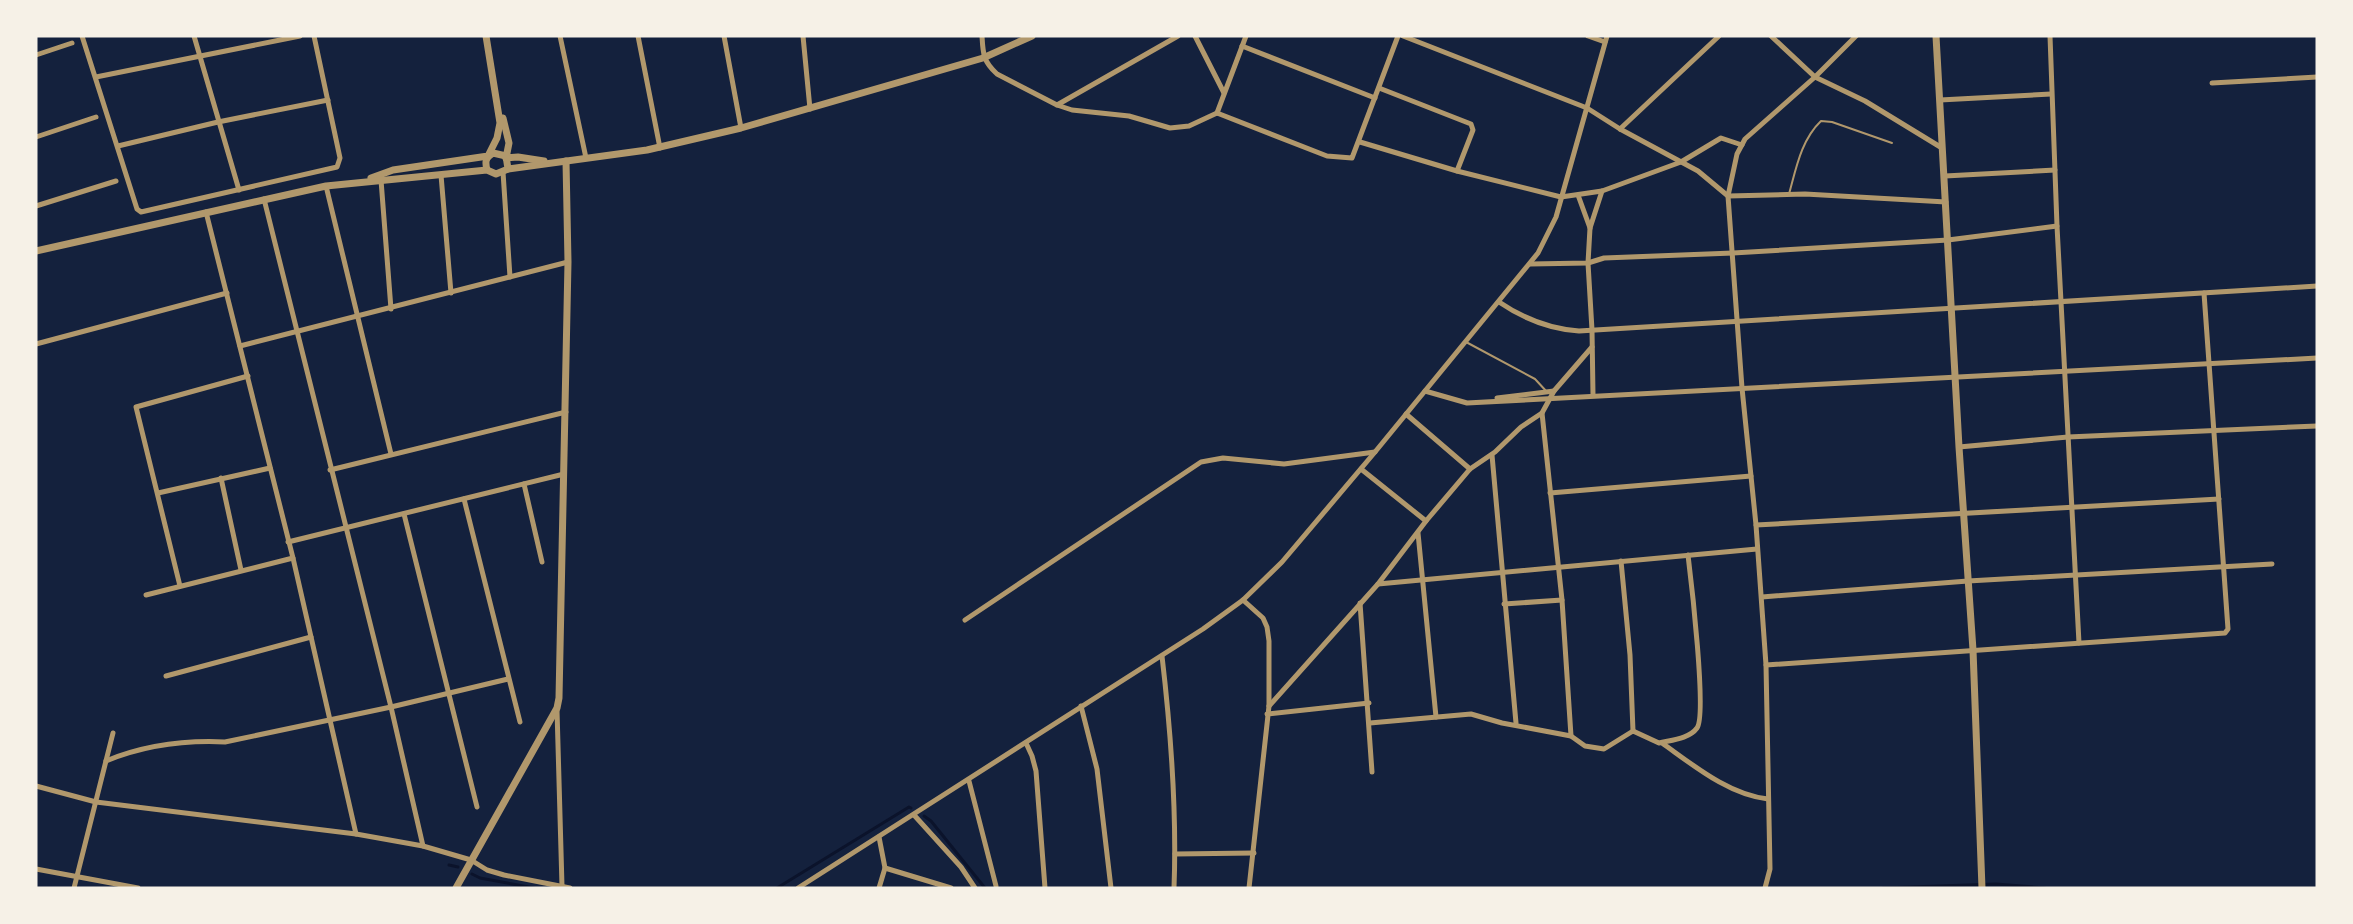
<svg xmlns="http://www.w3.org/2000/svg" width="2353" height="924" viewBox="0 0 2353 924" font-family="'Playfair Display',serif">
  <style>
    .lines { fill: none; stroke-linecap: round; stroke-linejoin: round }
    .stream { stroke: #0b132b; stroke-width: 3 }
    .service { stroke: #b1986c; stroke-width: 2 }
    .minor { stroke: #b1986c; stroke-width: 5 }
    .tertiary { stroke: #b1986c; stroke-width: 7 }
  </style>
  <rect width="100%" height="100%" fill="#14213d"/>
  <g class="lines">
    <g class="stream">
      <polyline points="924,816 931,821 985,888"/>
      <polyline points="449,865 458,867"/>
      <polyline points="472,874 480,878 534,888"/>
      <polyline points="777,888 909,807 911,808"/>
      <polyline points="1883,888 1996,884 2045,888"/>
    </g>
    <g class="service">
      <path d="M1789 194C1796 169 1801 140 1821 121L1832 122 1892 143"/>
      <polyline points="1466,342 1535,379 1547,392"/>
    </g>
    <g class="minor">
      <polyline points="82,36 137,209 141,212 337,167 340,158 314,36"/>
      <polyline points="194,36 239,190"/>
      <polyline points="560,36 586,158"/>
      <polyline points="638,36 660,148"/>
      <polyline points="724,36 741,128"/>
      <polyline points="803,36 810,109"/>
      <path d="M982 36C983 54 983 61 997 74L1057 105 1072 110 1129 116 1170 128 1189 126 1217 113"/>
      <polyline points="1195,36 1224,93"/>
      <polyline points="1403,36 1587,108 1620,129 1698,171 1728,196 1805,194 1946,202"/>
      <polyline points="1588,36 1605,42"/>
      <polyline points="1771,36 1815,77 1865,101 1942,148"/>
      <polyline points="2050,36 2057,226 2079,643"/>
      <polyline points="1242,46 1375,98"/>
      <polyline points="36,55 72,43"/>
      <polyline points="96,77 300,36"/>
      <polyline points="2212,83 2317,77"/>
      <polyline points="1379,88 1471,124 1473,130 1457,171"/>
      <polyline points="1940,100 2051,94"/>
      <polyline points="1057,105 1178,36"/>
      <polyline points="1217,113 1327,156 1352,158 1398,36"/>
      <polyline points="1217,113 1246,36"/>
      <polyline points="1620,129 1719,36"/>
      <polyline points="36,137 96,117"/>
      <polyline points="1360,142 1457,171 1561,197 1602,191 1681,162 1721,138 1742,145"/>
      <polyline points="118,146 218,122 328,100"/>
      <polyline points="503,172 510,277"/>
      <polyline points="441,175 451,293"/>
      <polyline points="1945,176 2055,170"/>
      <polyline points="381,180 391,309"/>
      <polyline points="326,186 391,454"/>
      <polyline points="1578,195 1590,228"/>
      <polyline points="264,199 391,707 423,846"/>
      <polyline points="36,206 116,181"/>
      <polyline points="206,212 293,558 356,834"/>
      <polyline points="1530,264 1588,263 1604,258 1733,253 1948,240 2057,226"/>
      <path d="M1499 302C1524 319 1549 329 1579 331L2317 286"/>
      <polyline points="36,344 227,293"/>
      <polyline points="240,346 568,262"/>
      <polyline points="1425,391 1467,403 2317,358"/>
      <polyline points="1593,395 1592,330 1588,263 1590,228 1602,191"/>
      <polyline points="1497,398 1554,391"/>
      <polyline points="1542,413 1562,600 1571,736"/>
      <polyline points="1406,414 1470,469"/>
      <polyline points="1959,447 2068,437 2317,426"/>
      <polyline points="1492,455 1516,723"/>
      <polyline points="1361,469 1426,521"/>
      <polyline points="330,470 566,412"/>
      <polyline points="221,478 241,570"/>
      <polyline points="524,484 542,562"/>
      <polyline points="158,493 270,468"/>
      <polyline points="1550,493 1751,476"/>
      <polyline points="464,499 520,722"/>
      <polyline points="404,514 477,807"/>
      <polyline points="1756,525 2219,499"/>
      <polyline points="1418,533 1436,717"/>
      <polyline points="288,542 564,474"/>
      <polyline points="1621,561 1630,655 1633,731"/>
      <polyline points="1378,584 1757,549"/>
      <polyline points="180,586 136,407 248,376"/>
      <polyline points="146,595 293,558"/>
      <polyline points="1762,597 1968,581 2272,564"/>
      <polyline points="1243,600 1263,618 1267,627 1269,641 1269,706 1249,888"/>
      <polyline points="1360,603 1372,772"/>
      <polyline points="1504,604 1562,600"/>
      <polyline points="965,620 1201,462 1223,458 1284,464 1375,452"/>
      <path d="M1162 656C1171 733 1177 810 1174 888"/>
      <polyline points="1766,665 2225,633 2228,629 2204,293"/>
      <polyline points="166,676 311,637"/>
      <polyline points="1081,706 1097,769 1111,888"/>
      <polyline points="1269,706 1378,584 1426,521 1470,469 1495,452 1521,427 1542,413 1554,391 1592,347"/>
      <polyline points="557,710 562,886"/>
      <polyline points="1267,714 1369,703"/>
      <path d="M1370 723 1471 714 1502 723 1571 736 1585 746 1604 749 1633 731 1659 743C1671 740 1689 739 1697 728 1707 715 1691 579 1688 555"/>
      <polyline points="1026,743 1032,756 1036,771 1045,888"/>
      <path d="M1662 743C1693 765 1729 795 1768 799"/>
      <path d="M106 761C145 745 183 740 225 742L391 707 508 679"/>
      <polyline points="969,781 996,886"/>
      <polyline points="36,786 96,802 356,834 423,846 471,860 487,870 504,875 570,888"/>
      <polyline points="914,815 961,867 975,888"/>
      <polyline points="1175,854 1254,853"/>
      <polyline points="885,868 951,888"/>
      <polyline points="36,869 138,888"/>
      <polyline points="74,888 113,733"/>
      <polyline points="798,888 1203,629 1243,600 1282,562 1375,452 1538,253 1556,217 1607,36"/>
      <polyline points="879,888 885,868 879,837"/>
      <polyline points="1765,888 1770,869 1766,665 1756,525 1742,388 1728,196 1737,154 1745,139 1815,77 1856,36"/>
    </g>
    <g class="tertiary">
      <polyline points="1936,36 1959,447 1973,650 1982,888"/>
      <polyline points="503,118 509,143 506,158 518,157 544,161"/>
      <polyline points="508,169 647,150 741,128 983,58 1032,36"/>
      <polyline points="371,178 393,170 488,156 497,138 500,123 486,36"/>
      <path d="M36 251 326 186 487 170 496 174 508 169 506 156 493 153C485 158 485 162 487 170"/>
      <polyline points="456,888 557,708 559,698 568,262 566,161"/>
    </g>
  </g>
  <rect width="2353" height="924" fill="none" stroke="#f6f1e7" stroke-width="75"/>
</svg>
